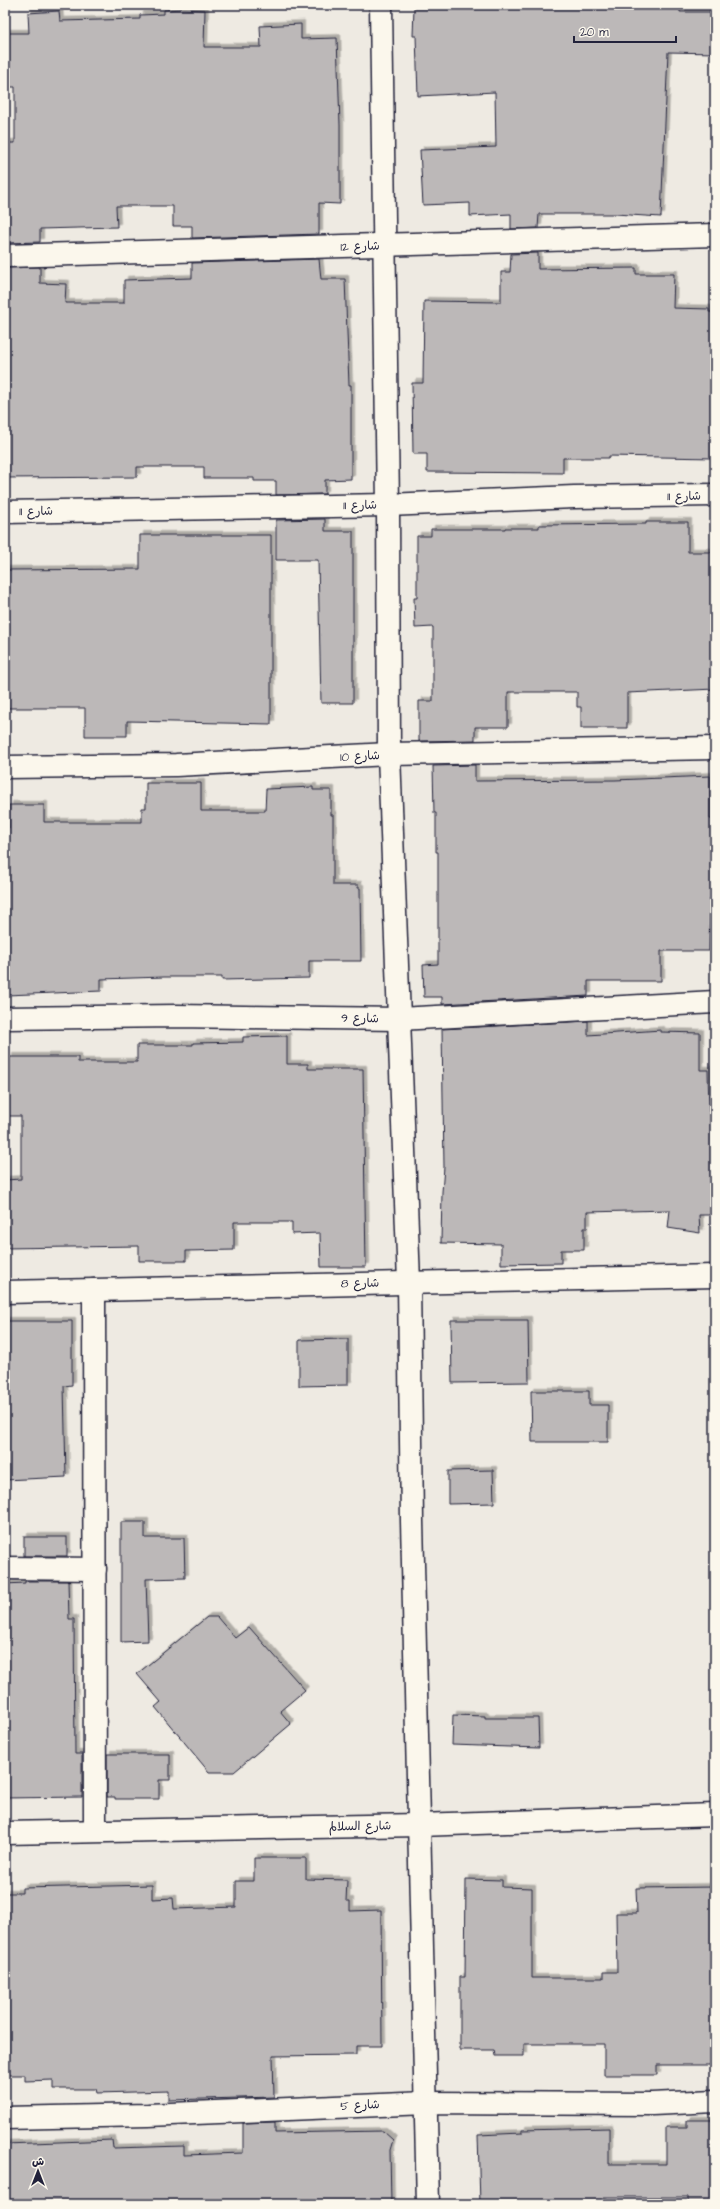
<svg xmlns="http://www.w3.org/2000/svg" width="720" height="2209" viewBox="0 0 720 2209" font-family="'Architects Daughter','Playpen Sans Arabic',sans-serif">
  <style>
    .building { fill: #bcb8b8; stroke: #22223b; filter: url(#shadow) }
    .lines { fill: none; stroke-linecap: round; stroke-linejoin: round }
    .minor-casing { stroke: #22223b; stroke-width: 25 }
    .minor { stroke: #fbf7ec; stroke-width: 22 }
    .labels { text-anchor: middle; stroke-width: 4; stroke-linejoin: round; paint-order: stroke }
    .street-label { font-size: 12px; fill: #22223b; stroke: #fbf7ec }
  </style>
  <defs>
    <filter id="shadow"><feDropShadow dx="3.5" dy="-3.5" stdDeviation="0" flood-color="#0004"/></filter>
  </defs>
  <rect width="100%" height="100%" fill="#eeeae2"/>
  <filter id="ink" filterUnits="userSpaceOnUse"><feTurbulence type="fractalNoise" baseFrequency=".025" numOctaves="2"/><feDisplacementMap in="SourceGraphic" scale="8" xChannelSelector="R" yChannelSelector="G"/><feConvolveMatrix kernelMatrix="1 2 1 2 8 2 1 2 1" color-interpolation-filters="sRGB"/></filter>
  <g filter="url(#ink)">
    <g class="building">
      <polygon points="470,5 518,5 518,7 680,5 680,12 715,12 715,53 668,52 661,217 615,214 539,214 538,228 511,229 511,214 470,216 470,203 423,205 420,150 496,147 495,92 418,96 416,36 413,36 414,8 470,7"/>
      <polygon points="184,9 205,10 204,47 261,47 260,26 301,24 301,39 337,38 340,125 340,204 319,203 319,234 192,238 192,226 173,226 173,206 116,206 117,227 40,229 40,242 5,243 5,143 15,143 15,87 5,87 5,33 29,33 28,13 59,11 60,21 140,19 140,15 164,14 164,10"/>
      <polygon points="538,253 538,269 636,268 636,274 674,274 673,308 709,309 709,312 715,312 715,442 712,442 712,458 609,456 609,458 563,458 563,473 427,472 427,454 413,454 412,383 423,383 424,301 501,302 501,272 510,272 511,254"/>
      <polygon points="319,259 321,279 345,279 349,385 351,385 351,479 325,480 325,494 276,495 276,481 254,481 254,478 204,478 204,467 137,467 137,477 5,478 5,268 40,267 40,283 66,284 65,303 124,303 124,280 192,278 192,263"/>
      <polygon points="325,519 325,531 353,531 353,703 321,703 318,560 276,560 276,520"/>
      <polygon points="646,522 688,522 688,552 715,552 715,689 627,693 627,728 581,728 581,707 577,707 577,692 508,692 508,727 475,727 475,740 419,741 419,701 433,701 433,627 415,628 414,598 417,598 417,536 431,536 431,529 505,529 505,528 539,528 539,525 646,524"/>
      <polygon points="140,535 271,535 271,724 127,721 127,736 85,736 85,708 5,708 5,570 140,569"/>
      <polygon points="475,765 475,781 615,780 710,776 710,819 715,819 715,898 710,898 709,951 661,951 661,981 588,981 588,996 442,1004 442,997 424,997 423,965 438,964 438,852 436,852 436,813 434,813 433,766"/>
      <polygon points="146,783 201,783 201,811 265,811 266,789 313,787 313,790 331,790 331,815 333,815 333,885 358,885 358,888 360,888 361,961 309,961 309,978 222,980 222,977 164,977 101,979 101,991 7,995 8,958 5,958 5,828 9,828 9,805 44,805 44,822 142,822 142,808 146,808"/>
      <polygon points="588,1021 588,1035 661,1030 661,1032 700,1033 700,1070 708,1070 709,1112 715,1112 715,1215 699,1215 700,1233 668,1228 670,1210 587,1212 587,1228 584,1228 584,1250 561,1250 561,1263 501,1264 501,1244 441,1243 442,1192 444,1167 442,1029"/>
      <polygon points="287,1036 287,1064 308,1064 308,1069 363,1069 366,1267 321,1267 320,1233 292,1234 292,1222 234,1222 234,1250 186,1251 186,1261 139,1261 139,1246 5,1248 5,1180 21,1179 21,1116 5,1116 5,1078 9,1078 9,1057 78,1057 78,1062 137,1062 137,1045 193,1045 193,1043 243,1042 243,1037"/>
      <polygon points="451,1320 528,1320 529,1382 452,1383"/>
      <polygon points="5,1321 72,1321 72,1385 64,1386 66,1477 5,1480"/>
      <polygon points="348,1339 348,1385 299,1386 299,1340"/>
      <polygon points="531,1391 589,1391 589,1405 608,1405 608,1442 532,1442"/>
      <polygon points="493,1470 494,1503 448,1504 448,1471"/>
      <polygon points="121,1522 145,1522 145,1538 184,1538 185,1578 146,1579 148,1641 121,1642"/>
      <rect x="24" y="1537" width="43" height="19"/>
      <polygon points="25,1581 68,1581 69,1619 74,1619 75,1754 82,1754 82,1797 5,1798 5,1584 25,1583"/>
      <polygon points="207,1617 217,1617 235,1638 249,1627 305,1690 280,1711 291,1724 234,1772 209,1772 155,1707 161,1702 137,1674"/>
      <polygon points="453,1715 485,1716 485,1718 538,1718 539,1748 452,1745"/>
      <polygon points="107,1754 170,1754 170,1780 159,1780 159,1799 115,1799 115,1797 107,1797"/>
      <polygon points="254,1858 306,1858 306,1879 347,1880 346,1901 350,1901 350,1911 381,1910 382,2046 356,2046 356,2055 273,2056 274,2097 169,2100 169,2091 97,2093 96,2089 53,2089 53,2080 25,2081 25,2075 5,2075 5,1893 22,1893 22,1888 152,1885 152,1899 173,1898 174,1909 236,1907 236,1881 254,1881"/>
      <polygon points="466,1879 502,1880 502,1887 532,1888 532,1978 603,1978 603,1972 617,1972 616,1913 637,1913 636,1888 715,1887 715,2065 657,2065 657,2075 604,2075 604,2044 524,2044 524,2056 495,2056 494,2050 460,2050 460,1977 465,1977"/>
      <polygon points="687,2120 715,2120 715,2204 688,2204 688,2197 603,2197 603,2204 480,2204 478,2135 522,2133 522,2130 609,2128 609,2164 666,2164 666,2127 687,2127"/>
      <polygon points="275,2122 275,2133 383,2131 393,2140 390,2150 391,2204 5,2204 5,2144 112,2140 113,2148 184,2146 184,2155 243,2153 243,2123"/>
    </g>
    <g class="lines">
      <g class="minor-casing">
        <g id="minor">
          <polyline points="381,5 388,505 389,754 409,1282 412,1521 428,2204"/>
          <polyline points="5,256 715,235"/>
          <polyline points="5,512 388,505 574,497 715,495"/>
          <polyline points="5,767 176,765 389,754 715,748"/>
          <polyline points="5,1018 177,1016 399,1019 715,1002"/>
          <polyline points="94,1290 95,1830"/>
          <polyline points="5,1292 715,1276"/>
          <polyline points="5,1568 95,1569"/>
          <polyline points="5,1833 419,1825 715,1815"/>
          <polyline points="5,2118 148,2115 426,2103 652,2104 715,2101"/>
        </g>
      </g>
      <use href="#minor" class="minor"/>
    </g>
  </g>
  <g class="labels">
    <g class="street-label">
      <text transform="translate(360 246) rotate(-2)" y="4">شارع 12</text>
      <text transform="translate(684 496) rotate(-1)" y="4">شارع 11</text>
      <text transform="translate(360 505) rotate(-1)" y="4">شارع 11</text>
      <text transform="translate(36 511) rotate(-1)" y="4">شارع 11</text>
      <text transform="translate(360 756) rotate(-3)" y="4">شارع 10</text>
      <text transform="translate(360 1018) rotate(1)" y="4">شارع 9</text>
      <text transform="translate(360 1283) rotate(-1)" y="4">شارع 8</text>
      <text transform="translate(360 1826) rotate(-1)" y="4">شارع السلالم</text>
      <text transform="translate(360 2105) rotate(-3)" y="4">شارع 5</text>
    </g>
  </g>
  <rect width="720" height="2209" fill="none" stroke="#fbf7ec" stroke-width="20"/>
  <rect x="10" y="10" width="700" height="2189" fill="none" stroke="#22223b" stroke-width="1.5" filter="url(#ink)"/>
  <g transform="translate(38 2171)" stroke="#fbf7ec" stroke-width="3" paint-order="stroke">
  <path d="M0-3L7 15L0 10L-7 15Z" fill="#22223b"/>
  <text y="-6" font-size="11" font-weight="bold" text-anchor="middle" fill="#22223b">ش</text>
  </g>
  <path d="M574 36v6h102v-6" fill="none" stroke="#22223b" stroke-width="2"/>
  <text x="580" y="36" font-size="12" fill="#22223b" stroke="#fbf7ec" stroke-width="3" paint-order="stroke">20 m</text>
</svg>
